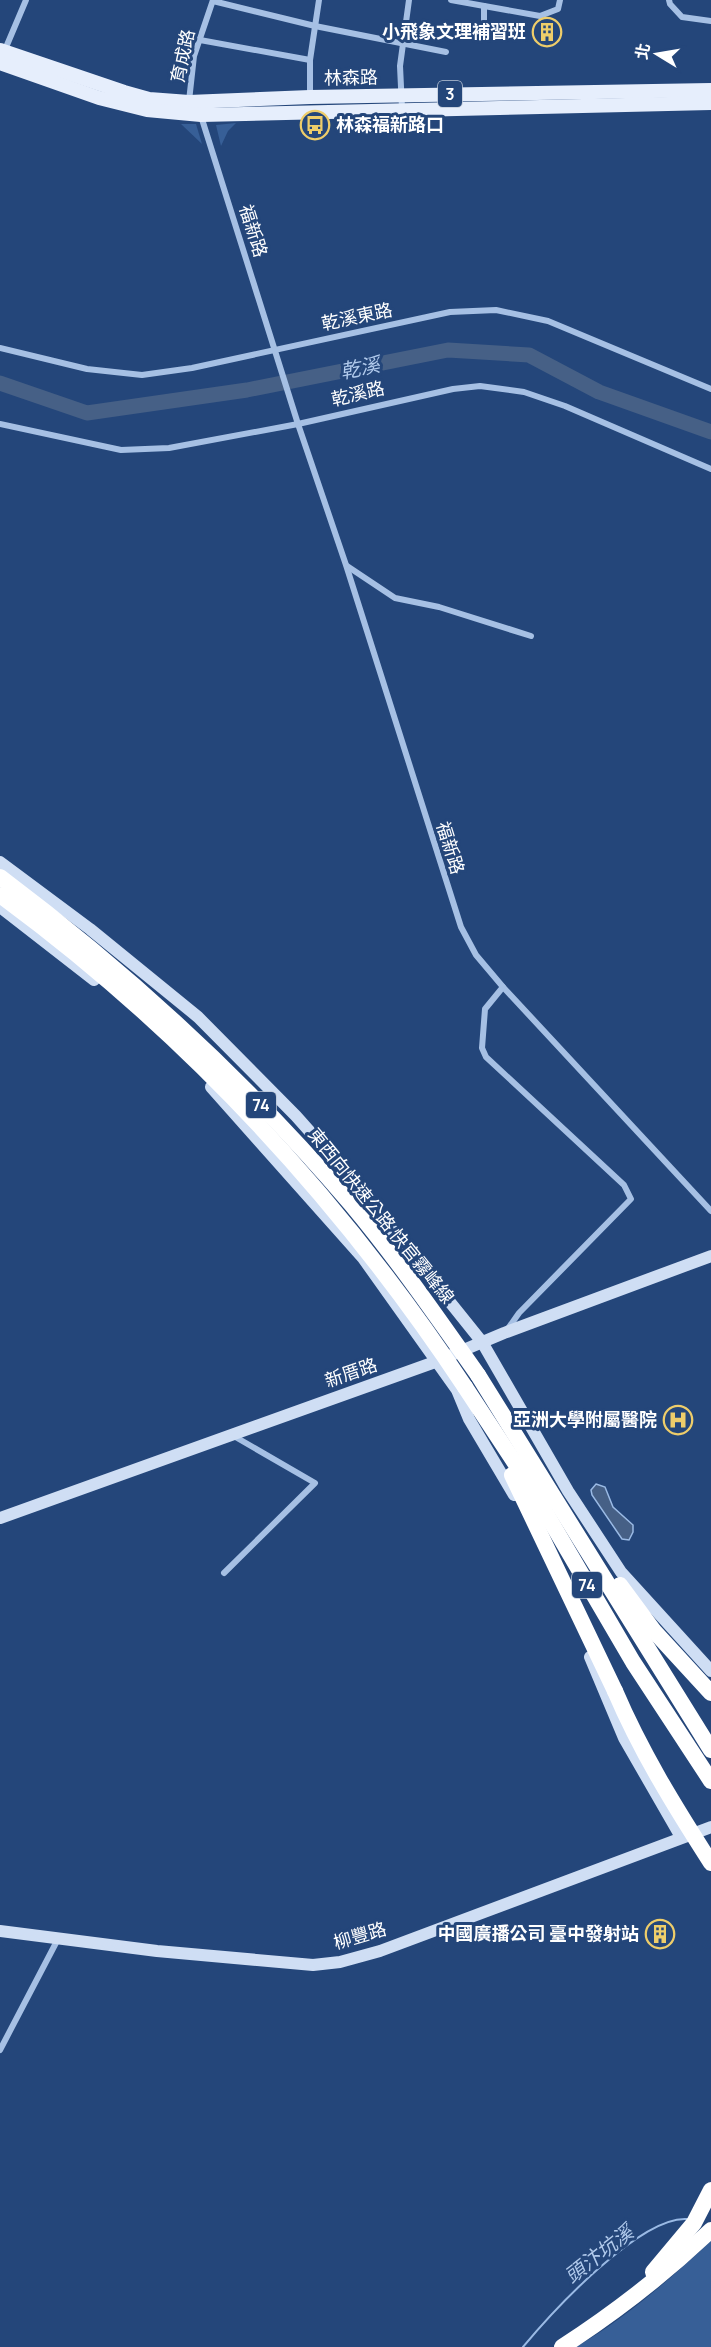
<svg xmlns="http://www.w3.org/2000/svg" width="711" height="2347" viewBox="0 0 711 2347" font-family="Manrope,'Noto Sans TC',sans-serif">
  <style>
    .green { fill: #375f97 }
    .water { fill: #466086; stroke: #9abae5; stroke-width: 1.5 }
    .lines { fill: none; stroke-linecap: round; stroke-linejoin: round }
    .stream { stroke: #9abae5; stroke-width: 2 }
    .river { stroke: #466086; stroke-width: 15 }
    .street { stroke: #a6c0e4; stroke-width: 6 }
    .secondary { stroke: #cfdef4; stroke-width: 12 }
    .primary { stroke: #e6eefc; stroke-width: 14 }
    .highway { stroke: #fff; stroke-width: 16 }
    .highway-bridge { stroke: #fff; stroke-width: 16 }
    .labels { text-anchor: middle; stroke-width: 6; stroke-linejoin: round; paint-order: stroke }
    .shield { fill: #24467a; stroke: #bdc8d7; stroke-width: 1.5 }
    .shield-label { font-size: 16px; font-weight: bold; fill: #fff }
    .poi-label { font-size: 18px; font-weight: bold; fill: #fff; stroke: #24467a; text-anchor: end }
    .street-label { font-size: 18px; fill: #fff; stroke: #24467a }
    .water-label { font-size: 20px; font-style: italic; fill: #b1caec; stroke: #24467a }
  </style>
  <rect width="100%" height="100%" fill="#24467a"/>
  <g class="green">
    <polygon points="236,123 228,131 221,146 216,125"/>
    <polygon points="181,124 196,124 202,144"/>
    <path d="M711 2241V2347H576C626 2318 669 2280 711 2241Z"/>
  </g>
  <polygon class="water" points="596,1484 605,1487 613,1507 633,1525 633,1532 629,1540 622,1539 592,1495 591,1490"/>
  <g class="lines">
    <path class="stream" d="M523 2347C552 2312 640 2216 687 2219"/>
    <polyline class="river" points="0,383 87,413 247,390 448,350 529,355 599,392 711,432"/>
    <g class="street">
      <polyline points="451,0 540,16 558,9 560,0"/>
      <polyline points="669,0 670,4 682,17 711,21"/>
      <polyline points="213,1 315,26 446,52"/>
      <polyline points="484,6 484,35"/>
      <polyline points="200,40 310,60"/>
      <polyline points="4,52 26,0"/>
      <polyline points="310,96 310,60 319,0"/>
      <polyline points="189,101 194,56 213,0"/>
      <polyline points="402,108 400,66 409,0"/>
      <polyline points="201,116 298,424 346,565 461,927 476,955 503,987 711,1211"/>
      <polyline points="0,348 87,369 142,375 192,368 450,312 496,310 548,321 711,389"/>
      <polyline points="0,424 121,450 169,448 298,424 453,389 480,386 524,392 565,406 711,469"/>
      <polyline points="347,566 395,598 439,607 531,636"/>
      <polyline points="503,987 485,1009 482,1048 486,1057 624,1185 631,1199 519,1313 507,1330"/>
      <polyline points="224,1573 315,1483 232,1435"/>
      <polyline points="0,2050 58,1939"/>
    </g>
    <g class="secondary">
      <polyline points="0,862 90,929 198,1017 296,1116 344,1170 482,1342 568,1491 621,1572 711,1671"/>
      <polyline points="0,907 94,980"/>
      <polyline points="211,1087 363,1258 457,1390 469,1419 514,1495"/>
      <polyline points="0,1518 435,1362 504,1333 711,1256"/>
      <polyline points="590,1657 624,1738 681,1837"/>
      <polyline points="0,1931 157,1951 313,1965 340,1962 380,1951 711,1827"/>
    </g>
    <g class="primary">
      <polyline points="0,50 124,92 149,99 189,102 310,97 711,90"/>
      <polyline points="0,63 99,98 147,110 201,115 711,103"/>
    </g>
    <g class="highway">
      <polyline points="478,1375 711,1750"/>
      <polyline points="465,1387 530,1486 633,1662 711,1781"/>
      <polyline points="512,1475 615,1691"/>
      <polyline points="620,1585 654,1631 711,1693"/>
      <polyline points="653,2272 694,2223 711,2190"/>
      <path d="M562 2347C616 2312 665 2274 711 2230"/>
    </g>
    <g class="highway-bridge">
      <path d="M0 877C129 974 246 1081 351 1204 397 1259 437 1317 478 1375"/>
      <path d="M0 895C184 1030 339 1197 465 1387"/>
      <path d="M615 1691C641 1752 675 1807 711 1863"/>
    </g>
  </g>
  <defs>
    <g id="building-ring" transform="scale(1.5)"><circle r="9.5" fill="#24467a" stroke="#eecd6a" stroke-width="1.5"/><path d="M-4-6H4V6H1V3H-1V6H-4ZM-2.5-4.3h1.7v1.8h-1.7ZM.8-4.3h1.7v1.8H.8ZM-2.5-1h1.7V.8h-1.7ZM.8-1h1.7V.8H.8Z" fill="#eecd6a"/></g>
    <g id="bus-ring" transform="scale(1.5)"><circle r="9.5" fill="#24467a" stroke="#eecd6a" stroke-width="1.5"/><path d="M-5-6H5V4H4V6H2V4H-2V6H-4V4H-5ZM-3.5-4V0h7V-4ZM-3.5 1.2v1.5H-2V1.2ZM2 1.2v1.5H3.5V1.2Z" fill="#eecd6a"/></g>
    <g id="hospital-ring" transform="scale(1.5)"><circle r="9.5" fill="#24467a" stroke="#eecd6a" stroke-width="1.5"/><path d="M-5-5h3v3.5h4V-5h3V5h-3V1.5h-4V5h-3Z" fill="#eecd6a"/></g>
  </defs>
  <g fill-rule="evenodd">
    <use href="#building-ring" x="547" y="32"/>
    <use href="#bus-ring" x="315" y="125"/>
    <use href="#hospital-ring" x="678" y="1420"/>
    <use href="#building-ring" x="660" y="1934"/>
  </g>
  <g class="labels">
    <g class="shield">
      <rect x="438" y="81" width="24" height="26" rx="4.5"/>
      <rect x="246" y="1092" width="30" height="26" rx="4.5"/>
      <rect x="572" y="1572" width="30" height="26" rx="4.5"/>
    </g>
    <g class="shield-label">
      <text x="450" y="100">3</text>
      <text x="261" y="1111">74</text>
      <text x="587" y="1591">74</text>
    </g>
    <g class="poi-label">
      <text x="526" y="38">小飛象文理補習班</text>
      <text x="336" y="131" text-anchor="start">林森福新路口</text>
      <text x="657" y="1426">亞洲大學附屬醫院</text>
      <text x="639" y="1940">中國廣播公司 臺中發射站</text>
    </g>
    <g class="street-label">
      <text transform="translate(183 56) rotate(-78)" y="6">育成路</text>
      <text transform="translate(351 78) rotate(-1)" y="6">林森路</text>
      <text transform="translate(253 231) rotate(73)" y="6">福新路</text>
      <text transform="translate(357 317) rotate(-12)" y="6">乾溪東路</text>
      <text transform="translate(358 394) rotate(-13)" y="6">乾溪路</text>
      <text transform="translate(450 848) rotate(73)" y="6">福新路</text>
      <text transform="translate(381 1216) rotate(51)" y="6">東西向快速公路 快官霧峰線</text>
      <text transform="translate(351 1373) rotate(-19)" y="6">新厝路</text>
      <text transform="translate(360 1936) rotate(-16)" y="6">柳豐路</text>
    </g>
    <g class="water-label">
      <text transform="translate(360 368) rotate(-11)" y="7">乾溪</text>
      <text transform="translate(599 2254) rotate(-38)" y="7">頭汴坑溪</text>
    </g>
  </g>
  <g transform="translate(657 54) rotate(281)" stroke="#24467a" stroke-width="4.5" paint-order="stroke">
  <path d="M0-4.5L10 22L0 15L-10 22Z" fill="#ffffff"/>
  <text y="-9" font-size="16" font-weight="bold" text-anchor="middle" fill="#ffffff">北</text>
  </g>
</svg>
